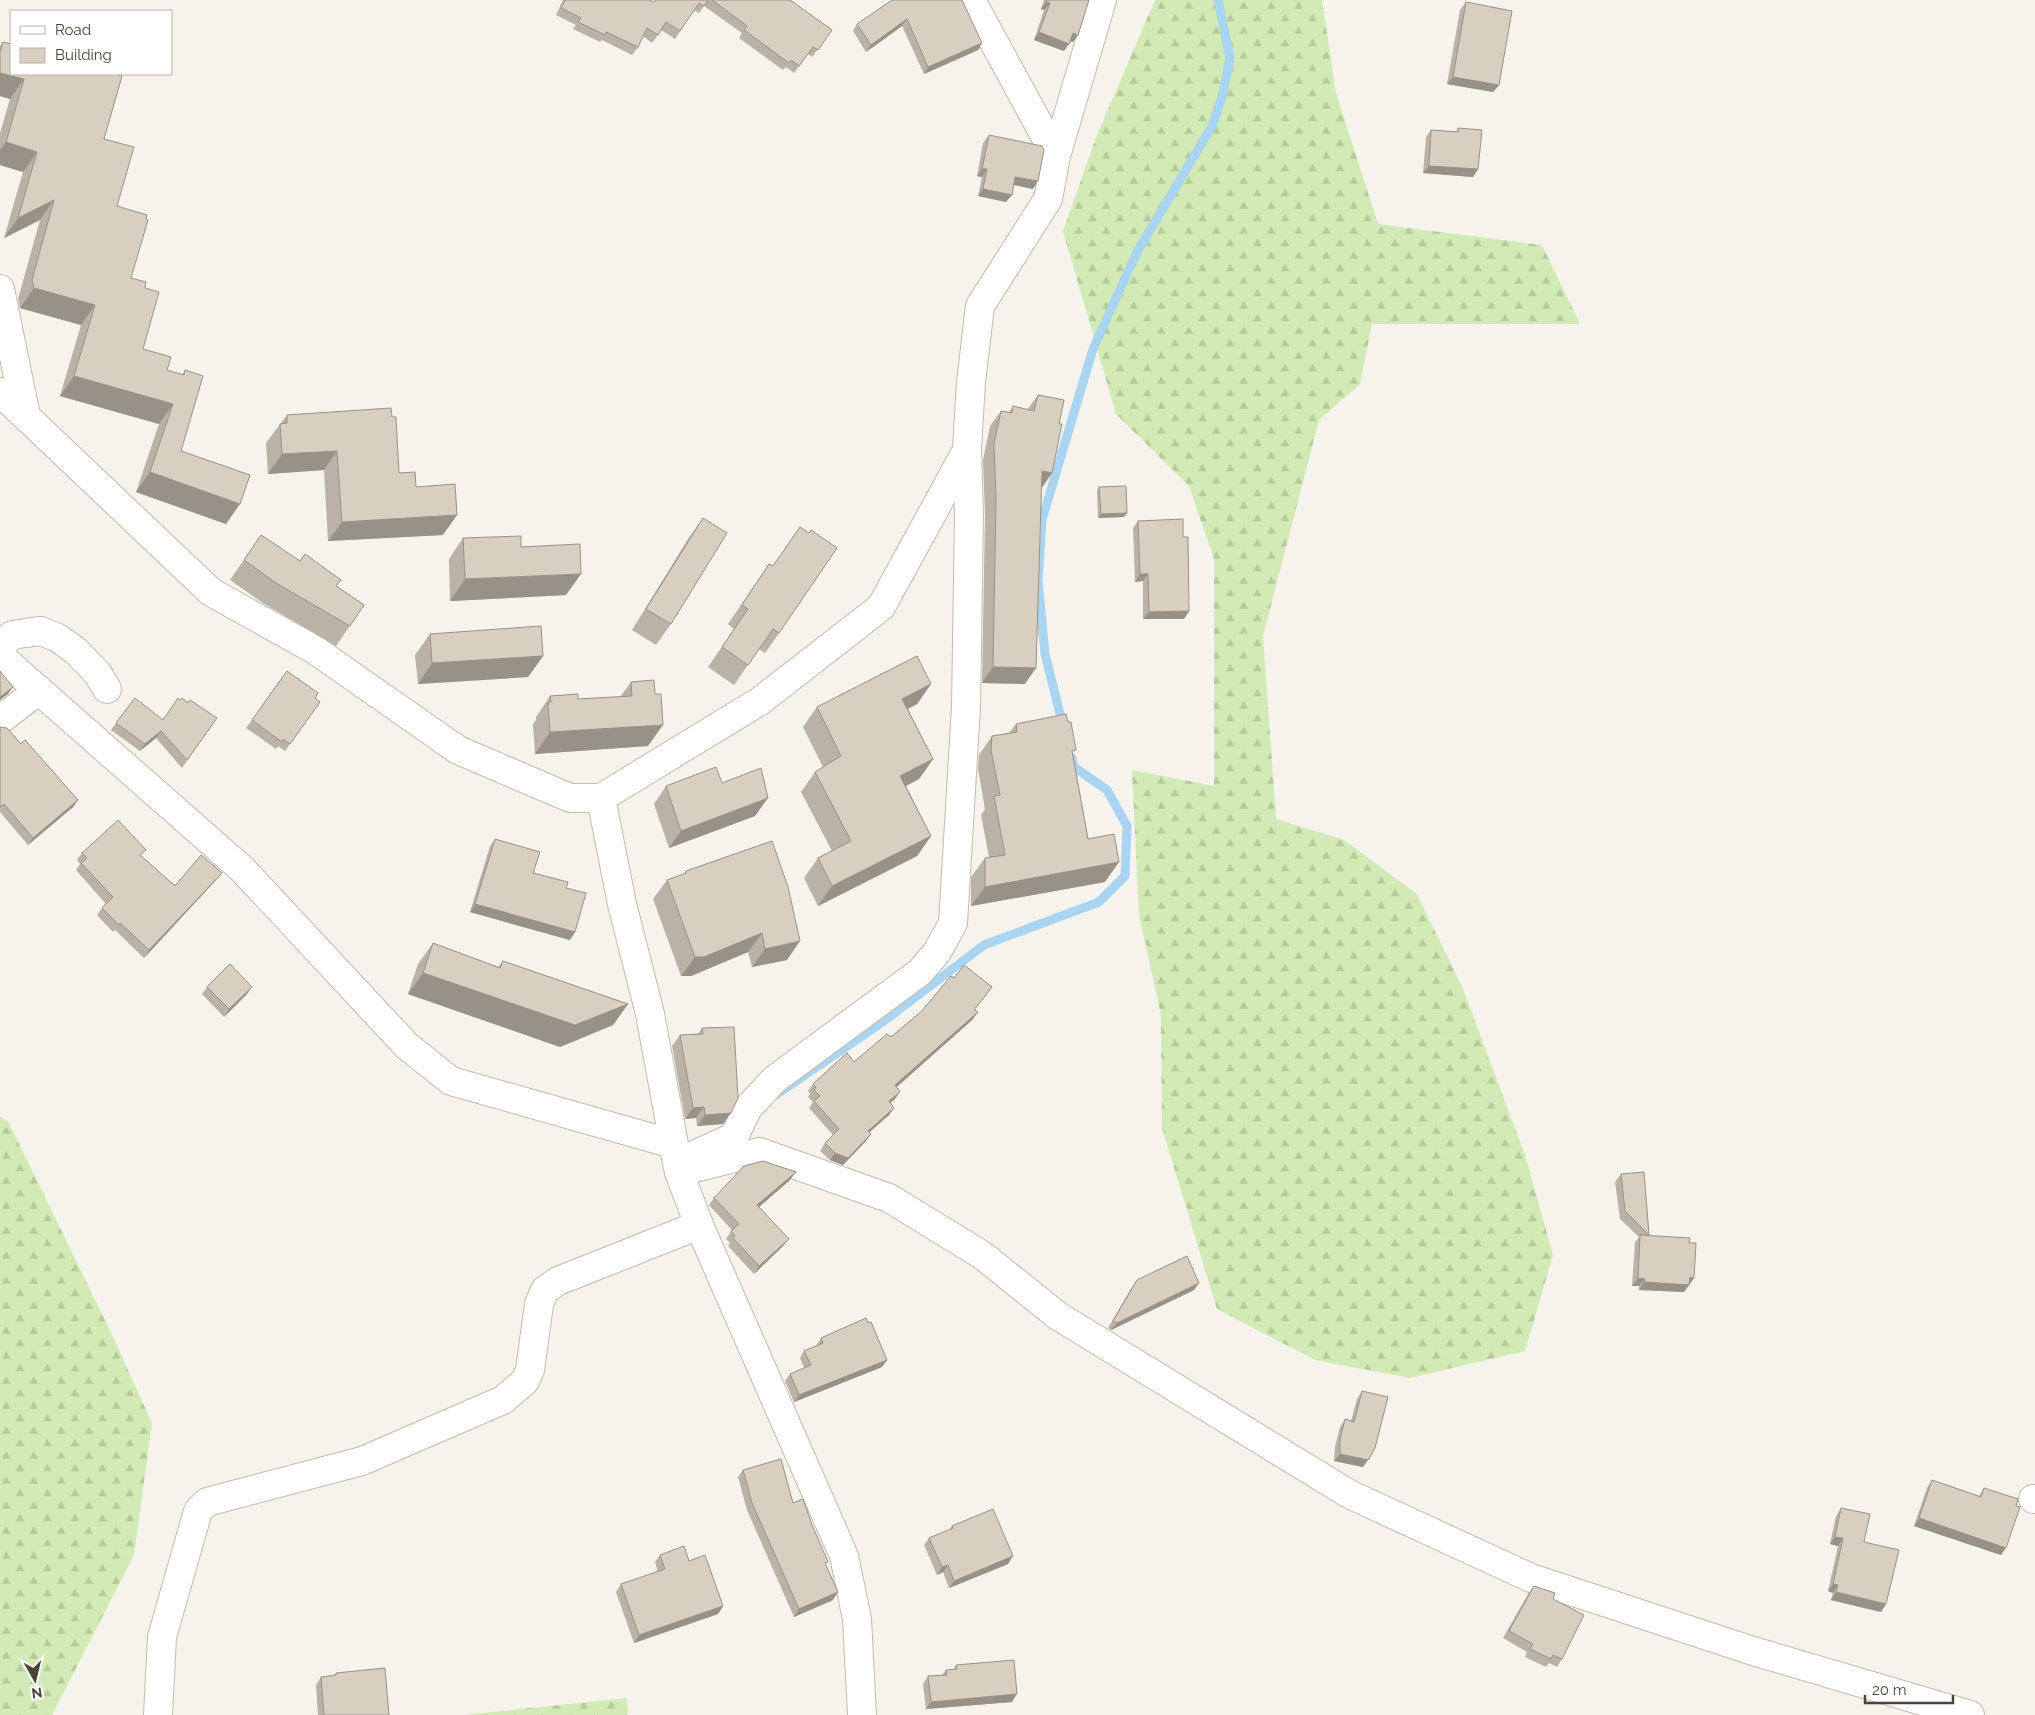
<svg xmlns="http://www.w3.org/2000/svg" width="2035" height="1715" viewBox="0 0 2035 1715" font-family="Raleway,sans-serif">
  <style>
    .forest { fill: url(#forest-firs) }
    .lines { fill: none; stroke-linecap: round; stroke-linejoin: round }
    .stream { stroke: #a9d4f2; stroke-width: 9 }
    .minor-casing { stroke: #c2bbae; stroke-width: 30 }
    .minor { stroke: #fff; stroke-width: 28 }
    .wall { fill: #bab2a6 }
    .shaded-wall { fill: #979187 }
    .building { fill: #d8cfc1; stroke: #979187 }
  </style>
  <defs>
    <pattern id="forest-firs" width="22" height="20" patternUnits="userSpaceOnUse" patternTransform="scale(1.25)"><rect width="22" height="20" fill="#d2eab5"/><path d="M5 1l3.5 6h-7zM16 11l3.5 6h-7z" fill="#b6ca9c"/></pattern>
  </defs>
  <rect width="100%" height="100%" fill="#f6f3ec"/>
  <g class="forest">
    <polygon points="1155,0 1322,0 1336,93 1378,224 1542,245 1580,324 1372,324 1360,384 1319,420 1263,636 1276,819 1344,840 1417,894 1463,989 1525,1155 1553,1255 1525,1351 1410,1378 1315,1360 1217,1309 1162,1128 1161,1015 1139,915 1132,770 1214,786 1214,559 1189,486 1116,414 1063,231 1097,135"/>
    <polygon points="0,1116 9,1123 114,1339 152,1423 134,1555 52,1715 0,1715"/>
    <polygon points="627,1698 628,1715 463,1715"/>
  </g>
  <g class="lines">
    <g class="stream">
      <polyline points="1063,726 1045,654 1038,581 1042,520 1093,349 1137,252 1212,126 1222,97 1230,58 1218,0"/>
      <polyline points="774,1096 884,1021 984,945 1099,902 1125,876 1127,826 1107,790 1074,767 1072,758"/>
    </g>
    <g class="minor-casing">
      <g id="minor">
        <polyline points="971,0 1056,156"/>
        <polyline points="0,289 26,416"/>
        <polyline points="0,392 211,592 315,650 458,750 570,798 601,798 760,701 881,607 967,450"/>
        <polyline points="0,647 12,635 25,633 41,631 58,638 76,651 98,674 107,689"/>
        <polyline points="0,656 242,869 407,1046 451,1081 673,1144 679,1172 699,1225 844,1556 857,1619 862,1715"/>
        <polyline points="0,720 39,690"/>
        <polyline points="601,798 622,904 650,1014 675,1150"/>
        <polyline points="692,1156 734,1137 748,1108 775,1079 920,972 937,952 953,923 966,707 969,515 967,449 971,382 980,306 1048,199 1056,156 1102,0"/>
        <polyline points="679,1172 759,1152 889,1198 982,1255 1058,1316 1349,1494 1531,1578 1753,1651 1970,1715"/>
        <polyline points="2033,1499 2035,1499"/>
        <polyline points="158,1715 162,1637 198,1511 207,1502 362,1461 503,1400 525,1381 530,1370 539,1304 545,1290 558,1281 699,1225"/>
      </g>
    </g>
    <use href="#minor" class="minor"/>
  </g>
  <g class="wall">
    <polygon points="563,0 649,0 654,2 655,0 790,0 832,30 812,57 808,54 794,73 786,67 783,70 739,38 742,33 704,6 699,13 694,10 675,39 661,30 652,43 643,36 638,47 632,55 602,40 600,42 573,29 576,25 556,15"/>
    <polygon points="1044,0 1089,0 1078,35 1073,42 1070,41 1064,51 1034,40 1044,10 1041,9"/>
    <polygon points="889,2 982,43 978,50 924,74 902,26 866,52 853,31 857,24"/>
    <polygon points="1466,2 1499,85 1493,92 1447,84 1460,10"/>
    <polygon points="3,42 115,74 104,139 117,206 131,278 145,288 143,349 167,370 182,375 185,370 181,451 226,524 136,492 159,424 60,396 81,325 20,308 18,299 40,220 4,238 23,172 0,165 0,133 10,99 0,96 0,46"/>
    <polygon points="1458,128 1478,169 1473,177 1423,173 1426,137 1431,130 1456,132"/>
    <polygon points="989,135 1033,189 1014,185 1006,202 978,196 982,177 977,176 983,143"/>
    <polygon points="1038,395 1059,424 1052,473 1041,488 1025,684 982,683 985,515 983,460 990,426 1001,411 1009,412 1013,406 1027,410"/>
    <polygon points="287,415 392,417 399,473 416,487 443,535 328,541 324,470 268,474 266,443"/>
    <polygon points="1099,487 1124,517 1098,518 1097,491"/>
    <polygon points="703,518 671,624 656,645 632,630 688,539"/>
    <polygon points="1138,521 1183,537 1189,611 1184,619 1143,619 1143,581 1135,582 1133,528"/>
    <polygon points="261,535 364,605 336,646 263,603 230,580"/>
    <polygon points="463,538 521,547 566,595 450,601 449,559"/>
    <polygon points="769,564 779,633 765,653 759,649 734,685 708,667 734,629 728,624"/>
    <polygon points="430,634 543,656 528,677 418,684 415,655"/>
    <polygon points="287,671 315,698 320,702 285,751 278,746 276,749 246,728"/>
    <polygon points="631,682 648,746 535,754 533,724 536,720 536,717 550,696 578,699 620,697"/>
    <polygon points="931,684 917,704 908,709 933,759 919,779 906,786 931,836 917,856 818,906 804,878 818,858 832,851 801,792 815,772 823,767 803,727 817,707"/>
    <polygon points="180,700 188,703 217,718 182,768 156,738 140,751 111,730 116,723 163,720"/>
    <polygon points="1016,724 1073,755 1088,839 1105,882 971,906 971,877 985,858 989,857 981,815 985,809 978,769 979,755 992,736 1009,733"/>
    <polygon points="0,727 21,744 78,800 73,807 28,845 0,812"/>
    <polygon points="722,783 755,816 669,848 654,804 666,786"/>
    <polygon points="495,839 533,873 566,888 575,932 570,940 470,912 490,846"/>
    <polygon points="772,841 787,960 752,967 748,952 691,976 681,976 653,899 667,880 684,874 686,871"/>
    <polygon points="82,853 141,856 175,886 216,880 144,958 115,930 113,932 97,915 102,908 106,904 76,870 80,864 77,860"/>
    <polygon points="433,943 498,967 503,961 628,1004 613,1025 560,1047 408,994 418,964"/>
    <polygon points="954,978 992,987 974,1010 978,1012 972,1020 896,1087 895,1099 890,1103 894,1108 889,1115 869,1132 866,1141 843,1165 830,1160 820,1151 825,1143 833,1135 809,1108 813,1102 808,1097 810,1094 808,1091 813,1084 854,1062 891,1037 922,1011"/>
    <polygon points="207,987 247,994 224,1017 202,994"/>
    <polygon points="702,1028 723,1124 697,1126 696,1118 685,1119 672,1046 680,1035 698,1034"/>
    <polygon points="1621,1174 1649,1235 1689,1243 1694,1278 1684,1292 1639,1290 1639,1286 1632,1286 1635,1242 1639,1237 1620,1219 1615,1182"/>
    <polygon points="790,1180 759,1207 783,1246 754,1274 728,1246 730,1243 726,1239 732,1230 709,1205 714,1198"/>
    <polygon points="1137,1280 1194,1290 1111,1330 1108,1328 1132,1287"/>
    <polygon points="868,1323 887,1360 882,1367 794,1402 785,1381 790,1374 804,1368 800,1358 804,1351 816,1346 821,1338"/>
    <polygon points="1362,1391 1363,1467 1334,1461 1335,1447 1340,1427 1345,1419 1351,1421 1357,1399"/>
    <polygon points="743,1470 793,1503 812,1525 826,1564 833,1600 794,1617 747,1510 738,1477"/>
    <polygon points="1932,1480 1979,1496 1984,1488 2001,1555 1914,1526 1927,1488"/>
    <polygon points="1841,1508 1864,1542 1886,1604 1881,1612 1831,1600 1833,1593 1828,1591 1838,1546 1830,1544 1836,1516"/>
    <polygon points="952,1526 1008,1564 949,1588 943,1572 937,1575 924,1545 929,1538 949,1530"/>
    <polygon points="660,1555 723,1606 718,1614 634,1643 616,1592 621,1584 658,1572 655,1562"/>
    <polygon points="1534,1586 1553,1599 1562,1659 1557,1667 1549,1663 1546,1667 1525,1657 1527,1652 1503,1638 1528,1594"/>
    <polygon points="956,1665 1012,1702 926,1709 923,1684 928,1676 942,1675 946,1670 954,1669"/>
    <polygon points="336,1673 389,1715 318,1715 316,1685 321,1677 334,1676"/>
  </g>
  <g class="shaded-wall">
    <polygon points="1046,2 1050,3 1044,10 1041,9"/>
    <polygon points="907,19 902,26 866,52 871,45"/>
    <polygon points="1039,32 1069,44 1064,51 1034,40"/>
    <polygon points="1073,33 1078,35 1073,42 1067,40"/>
    <polygon points="982,43 978,50 924,74 928,67"/>
    <polygon points="0,73 24,79 10,99 0,96"/>
    <polygon points="1453,77 1499,85 1493,92 1447,84"/>
    <polygon points="6,142 37,152 23,172 0,165 0,150"/>
    <polygon points="1429,166 1478,169 1473,177 1423,173"/>
    <polygon points="982,169 987,169 982,177 977,176"/>
    <polygon points="1015,177 1038,181 1033,189 1010,184"/>
    <polygon points="983,189 1012,195 1006,202 978,196"/>
    <polygon points="54,200 40,220 4,238 18,218"/>
    <polygon points="34,288 95,305 81,325 20,308"/>
    <polygon points="74,376 173,404 159,424 60,396"/>
    <polygon points="337,451 324,470 268,474 282,454"/>
    <polygon points="1042,471 1052,473 1041,489"/>
    <polygon points="150,472 240,504 226,524 136,492"/>
    <polygon points="1127,513 1124,517 1098,518 1101,514"/>
    <polygon points="457,515 443,535 328,541 342,522"/>
    <polygon points="581,574 566,595 450,601 465,579"/>
    <polygon points="1140,574 1148,574 1143,581 1135,582"/>
    <polygon points="1189,611 1184,619 1143,619 1149,612"/>
    <polygon points="543,656 528,677 418,684 432,663"/>
    <polygon points="993,667 1036,668 1025,684 982,683"/>
    <polygon points="931,684 917,704 888,719 902,699"/>
    <polygon points="13,687 8,694 0,700 0,697"/>
    <polygon points="663,725 648,746 535,754 550,732"/>
    <polygon points="161,731 156,738 140,751 145,744"/>
    <polygon points="933,759 919,779 887,796 900,776"/>
    <polygon points="768,798 755,816 669,848 681,831"/>
    <polygon points="78,800 73,807 28,845 33,838"/>
    <polygon points="931,836 917,856 818,906 832,886"/>
    <polygon points="1119,862 1105,882 971,906 985,887"/>
    <polygon points="222,873 216,880 144,958 149,950"/>
    <polygon points="475,904 575,932 570,940 470,912"/>
    <polygon points="762,933 748,952 691,976 681,976 695,957"/>
    <polygon points="800,941 787,960 752,967 765,949"/>
    <polygon points="423,973 628,1004 613,1025 560,1047 408,994"/>
    <polygon points="252,987 247,994 224,1017 229,1009"/>
    <polygon points="978,1012 972,1020 890,1093 895,1085"/>
    <polygon points="900,1092 895,1099 883,1109 889,1101"/>
    <polygon points="704,1107 696,1118 685,1119 693,1108"/>
    <polygon points="894,1108 889,1115 863,1138 868,1131"/>
    <polygon points="731,1113 723,1124 697,1126 705,1115"/>
    <polygon points="871,1134 866,1141 843,1165 830,1160 835,1153"/>
    <polygon points="796,1172 790,1180 752,1213 757,1205"/>
    <polygon points="789,1239 783,1246 754,1274 759,1266"/>
    <polygon points="1690,1277 1694,1278 1684,1292 1639,1290 1644,1282"/>
    <polygon points="1638,1278 1645,1279 1639,1286 1632,1286"/>
    <polygon points="1199,1283 1194,1290 1111,1330 1117,1323"/>
    <polygon points="887,1360 882,1367 794,1402 799,1395"/>
    <polygon points="1340,1454 1368,1460 1363,1467 1334,1461"/>
    <polygon points="1919,1518 2006,1548 2001,1555 1914,1526"/>
    <polygon points="1835,1537 1843,1538 1838,1546 1830,1544"/>
    <polygon points="1013,1556 1008,1564 949,1588 954,1581"/>
    <polygon points="948,1565 943,1572 937,1575 942,1567"/>
    <polygon points="1833,1584 1838,1585 1833,1593 1828,1591"/>
    <polygon points="838,1592 833,1600 794,1617 799,1609"/>
    <polygon points="1836,1592 1886,1604 1881,1612 1831,1600"/>
    <polygon points="723,1606 718,1614 634,1643 639,1635"/>
    <polygon points="1017,1694 1012,1702 926,1709 931,1702"/>
  </g>
  <g class="building">
    <polygon points="565,0 649,0 654,2 656,0 708,0 704,6 699,3 680,31 666,22 658,35 647,28 638,47 606,32 605,35 578,22 581,18 561,8"/>
    <polygon points="712,0 790,0 832,30 818,50 813,47 799,66 791,60 789,63 744,30 747,26"/>
    <polygon points="892,0 962,0 982,43 928,67 907,19 871,45 857,24"/>
    <polygon points="1047,0 1089,0 1078,35 1073,33 1069,44 1039,32 1050,3 1046,2"/>
    <polygon points="1466,2 1512,11 1499,85 1453,77"/>
    <polygon points="3,42 11,44 11,74 115,74 122,76 104,139 134,147 117,206 147,215 146,219 148,220 131,278 146,282 145,288 159,292 143,349 171,357 167,370 184,375 185,370 203,376 181,451 250,475 240,504 150,472 173,404 74,376 95,305 34,288 32,280 54,200 18,218 37,152 6,142 24,79 0,73 0,52"/>
    <polygon points="1458,128 1482,130 1478,169 1429,166 1431,130 1458,132"/>
    <polygon points="989,135 1042,146 1044,150 1038,181 1015,177 1012,195 983,189 987,169 982,169"/>
    <polygon points="1038,395 1064,400 1059,424 1062,424 1052,473 1042,471 1036,668 993,667 996,499 994,444 1001,411 1012,413 1013,406 1034,411"/>
    <polygon points="391,408 392,417 396,417 399,473 415,472 416,487 455,484 457,515 342,522 337,451 282,454 280,424 287,423 287,415"/>
    <polygon points="1126,486 1127,513 1101,514 1099,487"/>
    <polygon points="703,518 727,533 671,624 646,609"/>
    <polygon points="1183,519 1183,537 1188,537 1189,611 1149,612 1148,574 1140,574 1138,521"/>
    <polygon points="800,527 809,533 811,530 837,548 779,633 773,629 748,665 722,647 748,609 742,605 769,564 773,566"/>
    <polygon points="261,535 300,561 305,554 341,580 336,586 364,605 350,626 276,583 244,560"/>
    <polygon points="521,536 521,547 580,544 581,574 465,579 463,538"/>
    <polygon points="541,626 543,656 432,663 430,634"/>
    <polygon points="917,656 931,684 902,699 933,759 900,776 931,836 832,886 818,858 851,841 815,772 841,756 817,707"/>
    <polygon points="0,671 13,687 0,697"/>
    <polygon points="287,671 318,693 315,698 320,702 290,744 283,739 282,742 252,720"/>
    <polygon points="654,680 655,694 661,694 663,725 550,732 548,703 551,702 550,696 578,694 578,699 632,696 631,682"/>
    <polygon points="135,698 163,720 178,698 180,700 182,698 188,703 190,700 217,718 187,760 161,731 145,744 116,723"/>
    <polygon points="1066,714 1068,722 1071,722 1076,750 1072,751 1088,839 1114,834 1119,862 985,887 985,858 1005,855 994,796 1000,795 991,750 992,736 1017,732 1016,724"/>
    <polygon points="0,727 7,728 21,744 25,740 78,800 33,838 4,804 0,807"/>
    <polygon points="716,767 722,783 761,768 768,798 681,831 666,786"/>
    <polygon points="118,820 146,850 140,855 175,886 201,855 222,873 149,950 120,923 119,925 102,908 113,897 81,863 87,858 82,853"/>
    <polygon points="495,839 540,852 533,873 568,882 566,888 586,893 575,932 475,904"/>
    <polygon points="772,841 788,887 800,941 765,949 762,933 704,957 695,957 667,880 686,873 686,871"/>
    <polygon points="433,943 500,968 503,961 628,1004 575,1025 423,973"/>
    <polygon points="230,964 252,987 229,1009 207,987"/>
    <polygon points="964,965 992,987 974,1010 978,1012 895,1085 900,1092 889,1101 894,1108 868,1131 871,1134 848,1158 835,1153 825,1143 839,1129 814,1101 820,1096 814,1090 816,1087 813,1084 847,1053 854,1062 887,1034 891,1037 922,1011 951,976 954,978"/>
    <polygon points="734,1027 738,1098 731,1113 705,1115 704,1107 693,1108 680,1035 703,1034 702,1028"/>
    <polygon points="763,1161 796,1172 757,1205 789,1239 759,1266 733,1238 735,1236 731,1231 739,1224 714,1198 744,1166"/>
    <polygon points="1644,1172 1649,1235 1625,1211 1621,1174"/>
    <polygon points="1640,1235 1690,1238 1689,1243 1696,1243 1694,1278 1690,1277 1689,1285 1644,1282 1645,1279 1638,1278"/>
    <polygon points="1187,1256 1199,1283 1117,1323 1113,1321 1137,1280"/>
    <polygon points="866,1318 868,1323 871,1322 887,1360 799,1395 790,1374 811,1365 804,1351 823,1343 821,1338"/>
    <polygon points="1362,1391 1388,1397 1375,1448 1368,1460 1340,1454 1340,1439 1345,1419 1354,1422"/>
    <polygon points="781,1459 793,1503 803,1499 812,1525 828,1562 825,1563 838,1592 799,1609 752,1503 743,1470"/>
    <polygon points="1932,1480 1981,1497 1984,1488 2018,1499 2016,1506 2020,1507 2006,1548 1919,1518"/>
    <polygon points="1841,1508 1870,1514 1864,1542 1899,1550 1886,1604 1836,1592 1838,1585 1833,1584 1843,1538 1835,1537"/>
    <polygon points="993,1509 1013,1556 954,1581 948,1565 942,1567 929,1538 953,1528 952,1526"/>
    <polygon points="684,1546 689,1561 705,1555 723,1606 639,1635 621,1584 665,1569 660,1555"/>
    <polygon points="1534,1586 1555,1593 1553,1599 1584,1615 1562,1659 1553,1655 1551,1659 1530,1649 1533,1644 1509,1631"/>
    <polygon points="1014,1660 1017,1694 931,1702 928,1676 947,1675 946,1670 957,1669 956,1665"/>
    <polygon points="385,1668 389,1715 324,1715 321,1677 336,1675 336,1673"/>
  </g>
  <rect x="10" y="10" width="162" height="65" fill="#ffffff" stroke="#b7b4b0"/>
  <rect x="20" y="26" width="25" height="8" fill="#ffffff" stroke="#b7b4b0"/>
  <text x="55" y="35" font-size="15" fill="#4b4439">Road</text>
  <rect x="20" y="48" width="25" height="15" fill="#d8cfc1" stroke="#b7b4b0"/>
  <text x="55" y="60" font-size="15" fill="#4b4439">Building</text>
  <g transform="translate(35 1680) rotate(172)" stroke="#ffffff" stroke-width="4" paint-order="stroke">
  <path d="M0-4L9 19L0 12L-9 19Z" fill="#4b4439"/>
  <text y="-8" font-size="14" font-weight="bold" text-anchor="middle" fill="#4b4439">N</text>
  </g>
  <path d="M1865 1695v8h88v-8" fill="none" stroke="#4b4439" stroke-width="2.5"/>
  <text x="1872" y="1695" font-size="15" fill="#4b4439" stroke="#ffffff" stroke-width="4" paint-order="stroke">20 m</text>
</svg>
